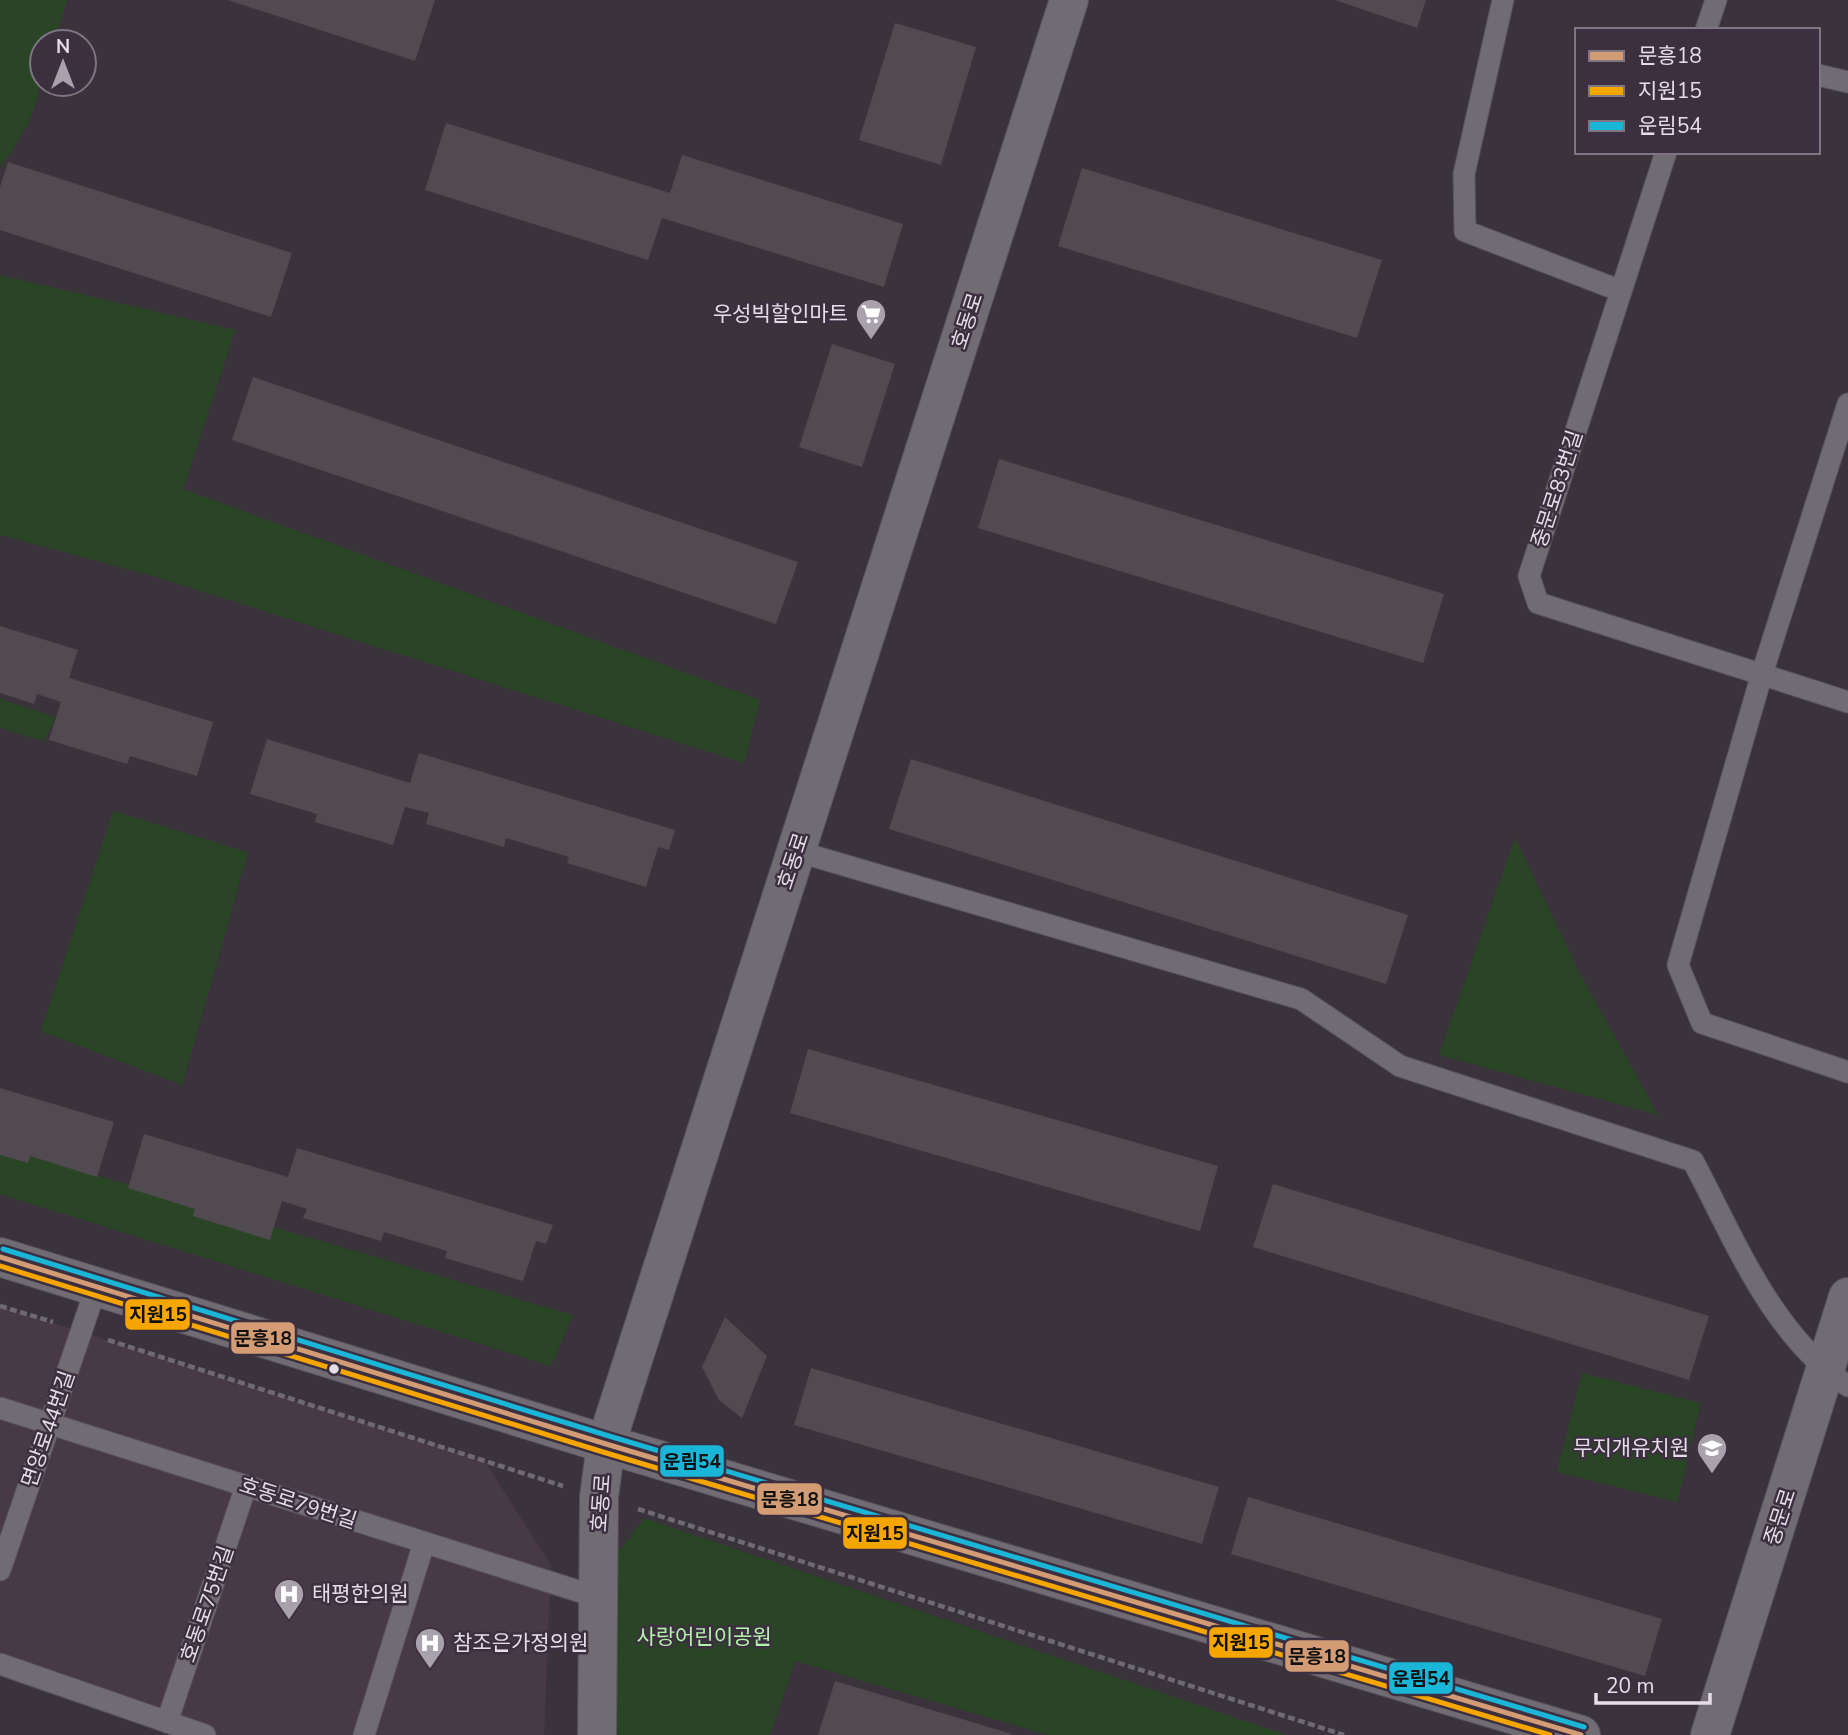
<svg xmlns="http://www.w3.org/2000/svg" width="1848" height="1735" viewBox="0 0 1848 1735" font-family="'Nunito Sans','Noto Sans KR',sans-serif">
  <style>
    .commercial { fill: #473946 }
    .green { fill: #2a4525 }
    .building { fill: #514a51 }
    .lines { fill: none; stroke-linecap: round; stroke-linejoin: round }
    .lane-casing { stroke: #58525a; stroke-width: 23 }
    .street-casing { stroke: #58525a; stroke-width: 40 }
    .secondary-casing { stroke: #58525a; stroke-width: 40 }
    .path { stroke: #6f6a71; stroke-width: 4.5; stroke-dasharray: 7 3.5; stroke-linecap: butt }
    .lane { stroke: #716c73; stroke-width: 21 }
    .street { stroke: #716c73; stroke-width: 38 }
    .secondary { stroke: #716c73; stroke-width: 38 }
    .bus-1-casing { stroke: #3b2f40; stroke-width: 10 }
    .bus-2-casing { stroke: #3b2f40; stroke-width: 10 }
    .bus-3-casing { stroke: #3b2f40; stroke-width: 10 }
    .bus-1 { stroke: #d39c74; stroke-width: 5 }
    .bus-2 { stroke: #f7a600; stroke-width: 5 }
    .bus-3 { stroke: #1ab6d8; stroke-width: 5 }
    .bus-dot { fill: #e5dde8; stroke: #3b2f40; stroke-width: 2.5 }
    .labels { text-anchor: middle; stroke-width: 5; stroke-linejoin: round; paint-order: stroke }
    .poi-label { font-size: 21px; fill: #e5dde8; stroke: #3b2f40; text-anchor: end }
    .street-label { font-size: 21px; fill: #e5dde8; stroke: #3b2f40 }
    .park-label { font-size: 21px; fill: #b3f5a8; stroke: #3b2f40 }
    .line-badge { stroke: #3b2f40; stroke-width: 2.5 }
    .pale-badge-label { font-size: 19px; text-anchor: middle; font-weight: bold; fill: #111 }
  </style>
  <rect width="100%" height="100%" fill="#3a333c"/>
  <polygon class="commercial" points="0,1306 484,1460 551,1565 544,1735 200,1735 0,1665"/>
  <g class="green">
    <path d="M0 0H67L54 42H42C42 99 34 121 0 167Z"/>
    <polygon points="0,275 235,330 183,489 760,700 744,763 153,576 0,535"/>
    <polygon points="0,699 56,717 44,741 0,728"/>
    <polygon points="113,811 248,852 182,1085 41,1031"/>
    <polygon points="1515,838 1579,972 1658,1115 1439,1055"/>
    <polygon points="0,1147 573,1315 551,1366 0,1194"/>
    <polygon points="1582,1373 1701,1403 1677,1502 1557,1472"/>
    <polygon points="644,1518 1287,1735 1048,1735 795,1661 770,1735 614,1735 609,1564"/>
  </g>
  <g class="building">
    <polygon points="228,0 435,0 415,61"/>
    <polygon points="1335,0 1426,0 1417,28"/>
    <polygon points="895,23 976,47 941,165 859,140"/>
    <polygon points="446,123 670,193 682,155 903,224 884,287 662,218 648,260 425,190"/>
    <polygon points="8,162 292,253 271,317 0,230 0,187"/>
    <polygon points="1082,168 1382,260 1357,338 1058,246"/>
    <polygon points="832,344 895,364 862,467 799,447"/>
    <polygon points="253,377 798,562 776,624 232,440"/>
    <polygon points="999,459 1444,594 1423,663 978,528"/>
    <polygon points="0,626 78,650 69,678 213,722 197,776 130,756 127,764 49,740 61,702 37,694 34,704 0,693"/>
    <polygon points="267,739 410,783 419,753 675,830 669,850 658,847 646,887 567,863 569,857 506,838 504,847 426,824 429,813 405,807 393,845 315,822 317,814 250,794"/>
    <polygon points="911,759 1408,915 1386,984 889,829"/>
    <polygon points="808,1049 1218,1166 1200,1231 790,1113"/>
    <polygon points="0,1088 114,1122 97,1177 30,1156 28,1163 0,1155"/>
    <polygon points="144,1134 288,1177 297,1148 553,1225 546,1244 536,1241 523,1281 445,1258 447,1251 384,1232 381,1241 303,1218 307,1209 282,1201 270,1240 193,1216 195,1209 128,1188"/>
    <polygon points="1273,1184 1709,1316 1689,1380 1253,1247"/>
    <polygon points="725,1317 767,1356 742,1418 719,1400 702,1367"/>
    <polygon points="811,1368 1219,1487 1202,1544 794,1425"/>
    <polygon points="1248,1497 1662,1619 1645,1676 1231,1554"/>
    <polygon points="835,1681 1012,1734 1011,1735 818,1735"/>
  </g>
  <g class="lines">
    <g class="lane-casing">
      <g id="lane">
        <polyline points="1503,0 1464,174 1465,231 1621,291"/>
        <polyline points="1706,30 1716,0"/>
        <polyline points="1818,75 1848,82"/>
        <polyline points="1666,152 1529,576 1538,603 1848,702"/>
        <polyline points="1848,404 1761,677 1678,965 1702,1023 1848,1072"/>
        <path d="M796 851 1301 999 1400 1066 1693 1161C1735 1240 1771 1334 1848 1386"/>
        <polyline points="0,1408 597,1597"/>
        <polyline points="0,1570 96,1288"/>
        <polyline points="0,1664 205,1735"/>
        <polyline points="167,1722 246,1486"/>
        <polyline points="364,1735 424,1543"/>
      </g>
    </g>
    <g class="street-casing">
      <g id="street">
        <polyline points="597,1735 599,1497 606,1444 1069,0"/>
        <polyline points="1710,1735 1848,1297"/>
      </g>
    </g>
    <g class="secondary-casing">
      <polyline id="secondary" points="0,1257 606,1444 1581,1735"/>
    </g>
    <g class="path">
      <polyline points="0,1306 53,1322"/>
      <polyline points="108,1340 563,1486"/>
      <polyline points="638,1509 1344,1735"/>
    </g>
    <use href="#lane" class="lane"/>
    <use href="#street" class="street"/>
    <use href="#secondary" class="secondary"/>
    <g class="bus-1-casing">
      <polyline id="bus-1" points="0,1257 606,1444 1581,1735"/>
    </g>
    <g class="bus-2-casing">
      <polyline id="bus-2" points="0,1266 603,1452 1550,1735"/>
    </g>
    <g class="bus-3-casing">
      <polyline id="bus-3" points="3,1249 609,1436 1584,1727"/>
    </g>
    <use href="#bus-1" class="bus-1"/>
    <use href="#bus-2" class="bus-2"/>
    <use href="#bus-3" class="bus-3"/>
  </g>
  <defs>
    <g id="supermarket-pin" transform="scale(1.575)"><path d="M0 17L-7.5 6A9.5 9.5 0 1 1 7.5 6Z" fill="#a9a2ac" stroke="#3b2f40"/><path d="M-6-5.5h2.5l.6 2H6L4.5 2H-2.5L-4.4-4H-6ZM-1.5 3.2a1.3 1.3 0 1 0 .1 0ZM3 3.2a1.3 1.3 0 1 0 .1 0Z" fill="#fff"/></g>
    <g id="school-pin" transform="scale(1.575)"><path d="M0 17L-7.5 6A9.5 9.5 0 1 1 7.5 6Z" fill="#a9a2ac" stroke="#3b2f40"/><path d="M0-5L7-2L0 1L-7-2ZM-4 1L0 2.5L4 1V4Q0 6-4 4Z" fill="#fff"/></g>
    <g id="hospital-pin" transform="scale(1.575)"><path d="M0 17L-7.5 6A9.5 9.5 0 1 1 7.5 6Z" fill="#a9a2ac" stroke="#3b2f40"/><path d="M-5-5h3v3.5h4V-5h3V5h-3V1.5h-4V5h-3Z" fill="#fff"/></g>
  </defs>
  <g fill-rule="evenodd">
    <use href="#supermarket-pin" x="871" y="314"/>
    <use href="#school-pin" x="1712" y="1448"/>
    <use href="#hospital-pin" x="289" y="1594"/>
    <use href="#hospital-pin" x="430" y="1643"/>
  </g>
  <circle class="bus-dot" cx="334" cy="1369" r="6"/>
  <g class="labels">
    <g class="poi-label">
      <text x="848" y="321">우성빅할인마트</text>
      <text x="1689" y="1455">무지개유치원</text>
      <text x="312" y="1601" text-anchor="start">태평한의원</text>
      <text x="453" y="1650" text-anchor="start">참조은가정의원</text>
    </g>
    <g class="street-label">
      <text transform="translate(967 321) rotate(-72)" y="7">호동로</text>
      <text transform="translate(1557 489) rotate(-72)" y="7">중문로83번길</text>
      <text transform="translate(793 861) rotate(-72)" y="7">호동로</text>
      <text transform="translate(48 1429) rotate(-71)" y="7">면앙로44번길</text>
      <text transform="translate(298 1503) rotate(18)" y="7">호동로79번길</text>
      <text transform="translate(601 1503) rotate(-86)" y="7">호동로</text>
      <text transform="translate(1780 1517) rotate(-72)" y="7">중문로</text>
      <text transform="translate(207 1604) rotate(-71)" y="7">호동로75번길</text>
    </g>
    <g class="park-label">
      <text x="704" y="1644">사랑어린이공원</text>
    </g>
  </g>
  <g class="line-badge">
    <rect x="124" y="1298" width="67" height="33" rx="7" fill="#f7a600"/>
    <rect x="230" y="1321" width="66" height="34" rx="7" fill="#d39c74"/>
    <rect x="659" y="1444" width="66" height="34" rx="7" fill="#1ab6d8"/>
    <rect x="756" y="1482" width="67" height="34" rx="7" fill="#d39c74"/>
    <rect x="842" y="1516" width="66" height="34" rx="7" fill="#f7a600"/>
    <rect x="1208" y="1626" width="66" height="33" rx="7" fill="#f7a600"/>
    <rect x="1284" y="1639" width="66" height="34" rx="7" fill="#d39c74"/>
    <rect x="1388" y="1661" width="66" height="34" rx="7" fill="#1ab6d8"/>
  </g>
  <g class="pale-badge-label">
    <text x="158" y="1321">지원15</text>
    <text x="263" y="1345">문흥18</text>
    <text x="692" y="1468">운림54</text>
    <text x="790" y="1506">문흥18</text>
    <text x="875" y="1540">지원15</text>
    <text x="1241" y="1649">지원15</text>
    <text x="1317" y="1663">문흥18</text>
    <text x="1421" y="1685">운림54</text>
  </g>
  <rect x="1575" y="28" width="245" height="126" fill="#3b2f40" stroke="#7f7583" stroke-width="2"/>
  <rect x="1589" y="51" width="35" height="10" fill="#d39c74" stroke="#7f7583" stroke-width="2"/>
  <text x="1638" y="63" font-size="21" fill="#e5dde8">문흥18</text>
  <rect x="1589" y="86" width="35" height="10" fill="#f7a600" stroke="#7f7583" stroke-width="2"/>
  <text x="1638" y="98" font-size="21" fill="#e5dde8">지원15</text>
  <rect x="1589" y="121" width="35" height="10" fill="#1ab6d8" stroke="#7f7583" stroke-width="2"/>
  <text x="1638" y="133" font-size="21" fill="#e5dde8">운림54</text>
  <g transform="translate(63 63)"><circle r="33" fill="#3b2f40" stroke="#7f7583" stroke-width="2"/>
  <path d="M0-5L12 26L0 18L-12 26Z" fill="#a9a2ac"/>
  <text y="-10" font-size="19" font-weight="bold" text-anchor="middle" fill="#e5dde8">N</text>
  </g>
  <path d="M1596 1693v10h114v-10" fill="none" stroke="#e5dde8" stroke-width="3.5"/>
  <text x="1606" y="1693" font-size="21" fill="#e5dde8" stroke="#3b2f40" stroke-width="5" paint-order="stroke">20 m</text>
</svg>
